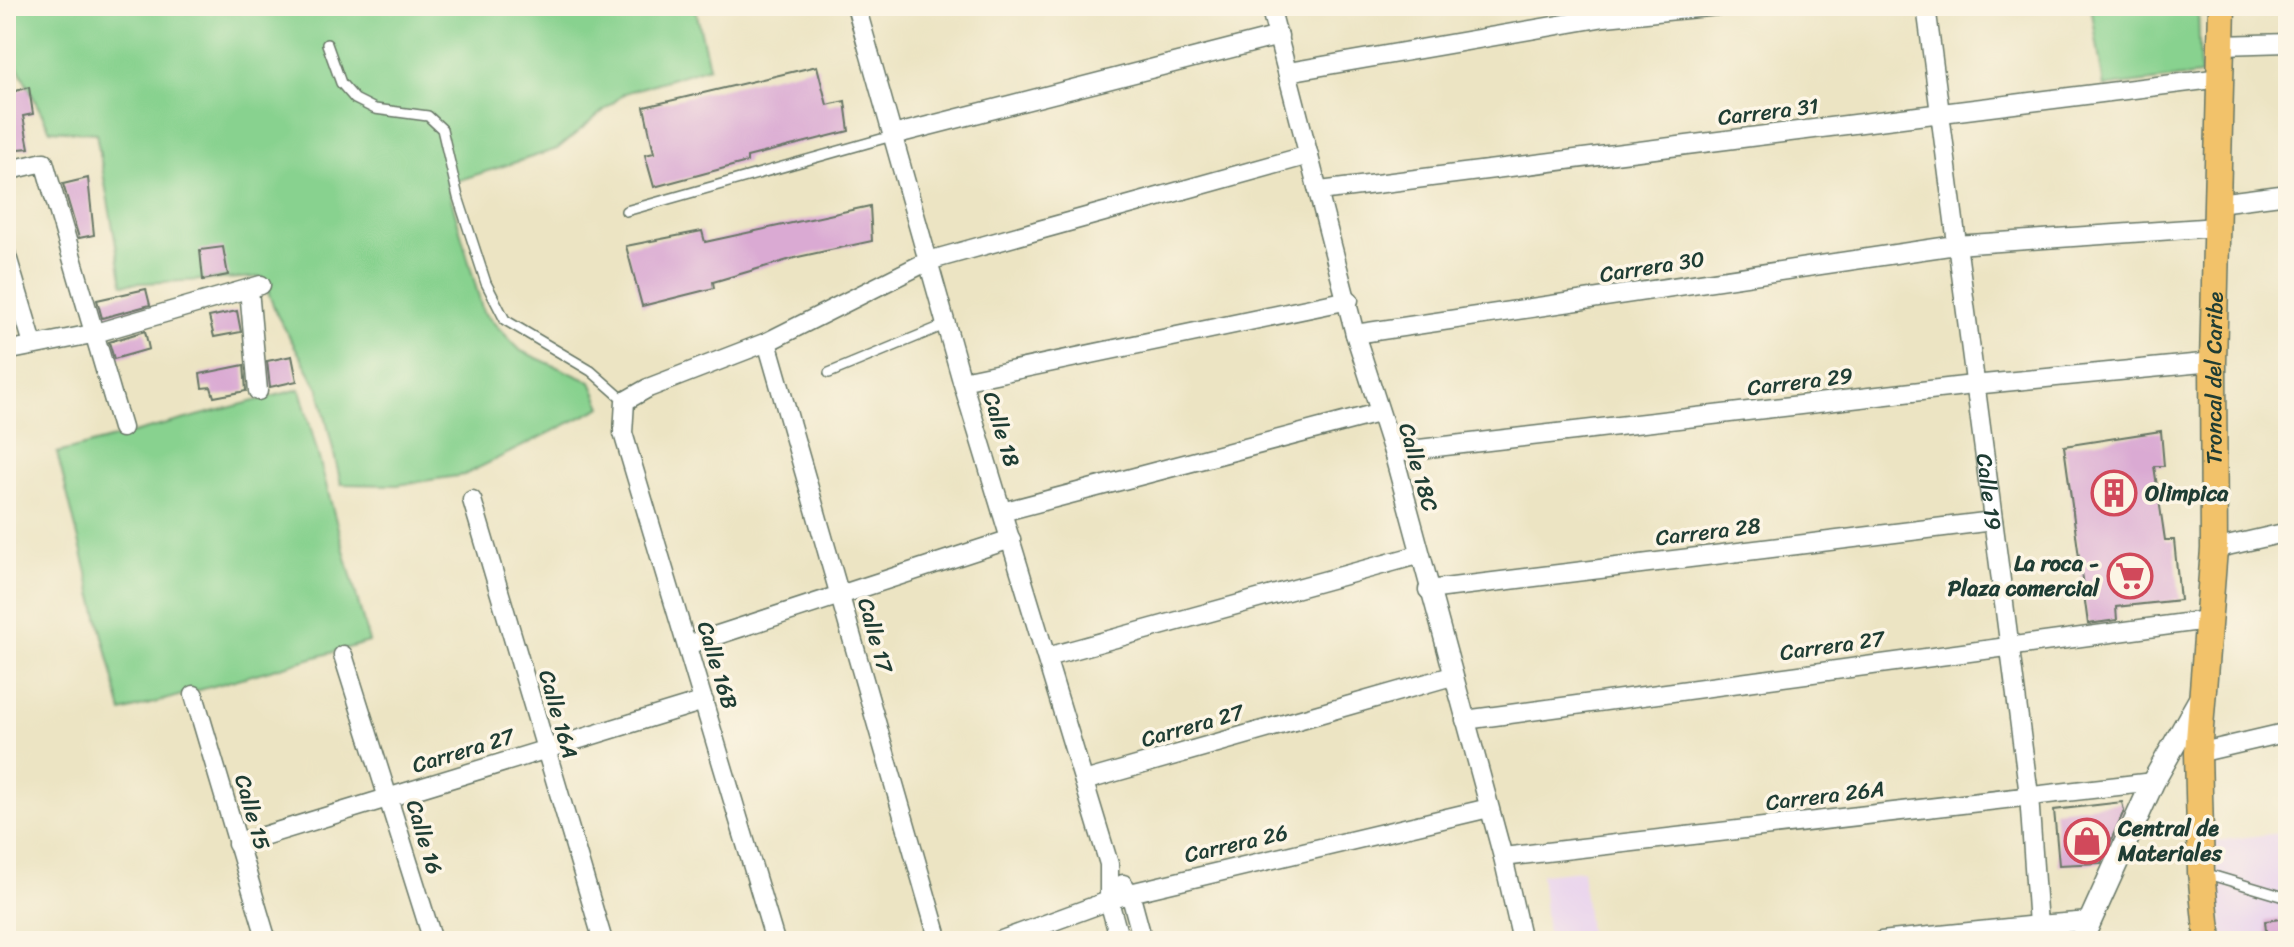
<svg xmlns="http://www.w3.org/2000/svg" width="2294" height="947" viewBox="0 0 2294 947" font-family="Sriracha,sans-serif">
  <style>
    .built { fill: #e8d2ee }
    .green { fill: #88d28f; stroke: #548862; stroke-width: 2 }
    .building { fill: #daaad3 }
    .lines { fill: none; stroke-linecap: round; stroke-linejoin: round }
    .service-casing { stroke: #677766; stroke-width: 12 }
    .minor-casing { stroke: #677766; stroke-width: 21 }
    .tertiary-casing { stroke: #677766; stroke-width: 25 }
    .primary-casing { stroke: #677766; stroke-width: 29 }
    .service { stroke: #fff; stroke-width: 9 }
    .minor { stroke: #fff; stroke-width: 18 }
    .tertiary { stroke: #fff; stroke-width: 22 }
    .primary { stroke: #f2c26a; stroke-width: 26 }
    .labels { text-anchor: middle; stroke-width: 7; stroke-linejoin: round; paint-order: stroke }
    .street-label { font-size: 22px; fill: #1f3d34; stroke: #fcf5e5 }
    .poi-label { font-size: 22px; font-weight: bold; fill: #1f3d34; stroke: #fcf5e5; text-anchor: start }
  </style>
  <rect width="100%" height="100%" fill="#fcf5e5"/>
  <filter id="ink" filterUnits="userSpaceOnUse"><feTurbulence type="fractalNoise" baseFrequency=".0125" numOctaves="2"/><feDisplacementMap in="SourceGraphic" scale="16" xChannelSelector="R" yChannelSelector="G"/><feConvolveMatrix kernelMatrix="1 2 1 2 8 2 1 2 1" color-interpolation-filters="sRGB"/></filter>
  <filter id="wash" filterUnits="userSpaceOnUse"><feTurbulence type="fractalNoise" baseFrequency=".006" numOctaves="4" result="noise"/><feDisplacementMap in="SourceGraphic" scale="32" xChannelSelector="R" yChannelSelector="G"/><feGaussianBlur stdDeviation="1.8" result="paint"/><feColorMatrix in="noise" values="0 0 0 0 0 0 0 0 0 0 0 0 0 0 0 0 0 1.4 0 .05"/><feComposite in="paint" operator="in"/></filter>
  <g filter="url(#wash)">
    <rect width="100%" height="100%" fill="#ece4c3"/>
    <g class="built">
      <polygon points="2288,832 2288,941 2224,941 2214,841"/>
      <polygon points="1582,870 1590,941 1548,941 1541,874"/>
    </g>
    <g class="green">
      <polygon points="6,6 695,6 709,67 625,93 557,149 447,184 483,312 521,351 591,382 602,407 464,475 397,485 341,484 319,389 277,315 262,277 123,284 96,133 50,130 6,44"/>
      <polygon points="2091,6 2198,6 2200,75 2104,87"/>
      <polygon points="300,389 369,642 122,712 57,453"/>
    </g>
    <g id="blocks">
      <g class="building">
        <polygon points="817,66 827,105 845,101 849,131 747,157 747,162 654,187 645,155 654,153 644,107"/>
        <polygon points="29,87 33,114 23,116 29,148 8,150 6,94"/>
        <polygon points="88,178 94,235 79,238 63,184"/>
        <polygon points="870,206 872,241 798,257 713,282 714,288 642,306 626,246 702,231 705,242"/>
        <polygon points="223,247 228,275 203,280 200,250"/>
        <polygon points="146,289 150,305 102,318 97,300"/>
        <polygon points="237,311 241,332 214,337 209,317"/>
        <polygon points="145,331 149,349 114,359 109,342"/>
        <polygon points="292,356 297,381 270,387 267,361"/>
        <polygon points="244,365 246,391 214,397 211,387 202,388 200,374"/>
        <polygon points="2161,431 2164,466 2154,466 2165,540 2174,540 2180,600 2116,607 2117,620 2088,624 2064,446"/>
        <polygon points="2122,802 2124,811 2101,863 2059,865 2054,810"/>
        <polygon points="2288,918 2288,941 2267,941 2265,921"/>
      </g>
    </g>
  </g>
  <g filter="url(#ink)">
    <use href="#blocks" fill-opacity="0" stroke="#677766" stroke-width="2"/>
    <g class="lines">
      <g class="service-casing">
        <g id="service">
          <polyline points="327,44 341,83 355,99 375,109 428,116 442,129 458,197 486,283 505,320 591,371 625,401"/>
          <polyline points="626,211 892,136"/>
          <polyline points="829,373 947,324"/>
          <polyline points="2204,873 2288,898"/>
        </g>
      </g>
      <g class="minor-casing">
        <g id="minor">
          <polyline points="856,6 962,381 1109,864 1109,901 1120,941"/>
          <polyline points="1270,6 1355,334 1393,452 1503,857 1522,941"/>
          <path id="s1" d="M1926 6 2029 795 2038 925 2090 921"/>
          <polyline points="2222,45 2288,43"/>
          <polyline points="1288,72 1605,17 1718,6"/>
          <polyline points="893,135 1279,36"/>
          <polyline points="6,171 44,162 122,428"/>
          <polyline points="1320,191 2221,78"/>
          <polyline points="2218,203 2288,194"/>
          <polyline points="6,253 33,344"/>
          <polyline points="249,289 258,391"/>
          <polyline points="1355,334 1956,245 2217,227"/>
          <polyline points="767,342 939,941"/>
          <polyline points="6,351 92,334 261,285"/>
          <polyline points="962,381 1349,300"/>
          <polyline points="1393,452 1973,385 2213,362"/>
          <polyline points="472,500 603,941"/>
          <polyline points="1002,512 1378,413"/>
          <polyline points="2214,549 2288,532"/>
          <polyline points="1428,590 1993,521"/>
          <polyline points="687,645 1011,539"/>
          <polyline points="343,655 433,941"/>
          <polyline points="1047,657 1418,555"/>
          <polyline points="194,695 267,941"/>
          <polyline points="1465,720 2207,620"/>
          <polyline points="2198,753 2288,732"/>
          <polyline points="1084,781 1452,676"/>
          <polyline points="237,844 704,701"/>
          <polyline points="1503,857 2153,782"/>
          <polyline points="1123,884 1130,893 1143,941"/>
          <polyline points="775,941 623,433 625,401 648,388 767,342 928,261 1309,155"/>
          <polyline points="999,941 1130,893 1489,808"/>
          <polyline points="1881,941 2038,925"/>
        </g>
      </g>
      <g class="tertiary-casing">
        <polyline id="tertiary" points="2081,941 2153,782 2200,699"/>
      </g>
      <g class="primary-casing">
        <g id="primary">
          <path id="s2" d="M2208 941 2201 872 2198 753 2214 549 2213 362 2222 6"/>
        </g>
      </g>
      <use href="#service" class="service"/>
      <use href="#minor" class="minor"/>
      <use href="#tertiary" class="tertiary"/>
      <use href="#primary" class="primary"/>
    </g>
  </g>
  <defs>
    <g id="building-ring" transform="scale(2.3)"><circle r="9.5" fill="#fcf5e5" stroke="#d1495b" stroke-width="1.5"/><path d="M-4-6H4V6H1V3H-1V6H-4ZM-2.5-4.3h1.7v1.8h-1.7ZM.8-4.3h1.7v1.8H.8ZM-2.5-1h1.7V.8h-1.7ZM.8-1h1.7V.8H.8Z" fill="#d1495b"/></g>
    <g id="supermarket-ring" transform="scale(2.3)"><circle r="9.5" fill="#fcf5e5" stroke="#d1495b" stroke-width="1.5"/><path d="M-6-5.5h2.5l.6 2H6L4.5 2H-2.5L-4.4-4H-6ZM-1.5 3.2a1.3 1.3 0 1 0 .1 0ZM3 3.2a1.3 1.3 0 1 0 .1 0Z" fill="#d1495b"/></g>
    <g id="shop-ring" transform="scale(2.3)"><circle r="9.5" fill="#fcf5e5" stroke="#d1495b" stroke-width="1.5"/><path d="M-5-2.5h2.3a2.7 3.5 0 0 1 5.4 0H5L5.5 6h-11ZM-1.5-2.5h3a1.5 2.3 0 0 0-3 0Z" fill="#d1495b"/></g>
  </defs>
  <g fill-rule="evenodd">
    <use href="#building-ring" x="2114" y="493"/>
    <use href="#supermarket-ring" x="2130" y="576"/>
    <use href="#shop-ring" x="2087" y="841"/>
  </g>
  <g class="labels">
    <g class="street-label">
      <text transform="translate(1768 111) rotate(-7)" y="8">Carrera 31</text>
      <text transform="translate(1652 266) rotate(-9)" y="8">Carrera 30</text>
      <text dy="8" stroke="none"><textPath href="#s2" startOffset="564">Troncal del Caribe</textPath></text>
      <text transform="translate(1800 381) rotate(-7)" y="8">Carrera 29</text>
      <text transform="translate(1002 429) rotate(73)" y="8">Calle 18</text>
      <text transform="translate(1419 467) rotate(74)" y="8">Calle 18C</text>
      <text dy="8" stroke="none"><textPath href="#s1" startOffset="490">Calle 19</textPath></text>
      <text transform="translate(1708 531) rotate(-7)" y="8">Carrera 28</text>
      <text transform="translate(876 635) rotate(74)" y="8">Calle 17</text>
      <text transform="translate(1832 645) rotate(-8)" y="8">Carrera 27</text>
      <text transform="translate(718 665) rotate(73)" y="8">Calle 16B</text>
      <text transform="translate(559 714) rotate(74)" y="8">Calle 16A</text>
      <text transform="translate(1192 725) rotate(-16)" y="8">Carrera 27</text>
      <text transform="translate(463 750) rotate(-17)" y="8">Carrera 27</text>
      <text transform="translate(1825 795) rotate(-7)" y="8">Carrera 26A</text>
      <text transform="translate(253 812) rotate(74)" y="8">Calle 15</text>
      <text transform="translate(425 837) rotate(73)" y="8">Calle 16</text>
      <text transform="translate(1236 843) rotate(-13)" y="8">Carrera 26</text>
    </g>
    <g class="poi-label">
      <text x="2145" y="501">Olimpica</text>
      <text x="2099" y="571" text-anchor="end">La roca -<tspan x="2099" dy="25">Plaza comercial</tspan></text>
      <text x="2118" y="836">Central de<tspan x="2118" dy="25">Materiales</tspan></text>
    </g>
  </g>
  <rect width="2294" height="947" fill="none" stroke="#fcf5e5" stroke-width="32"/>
</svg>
